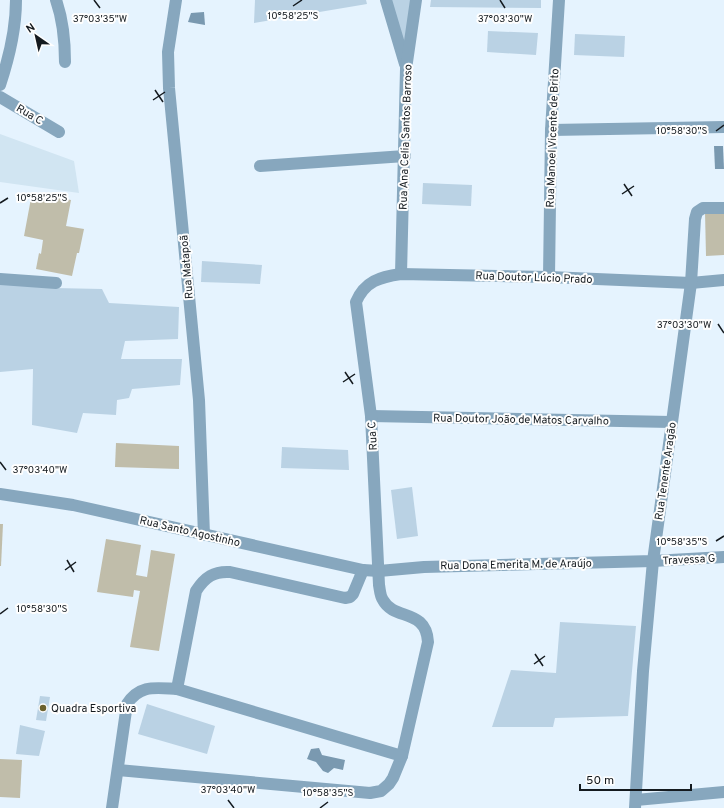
<svg xmlns="http://www.w3.org/2000/svg" width="724" height="808" viewBox="0 0 724 808" font-family="Overpass,sans-serif">
  <style>
    .built { fill: #d1e5f2 }
    .green { fill: #bad2e4 }
    .water { fill: #7a99b0 }
    .building { fill: #c0bdaa }
    .lines { fill: none; stroke-linecap: round; stroke-linejoin: round }
    .minor { stroke: #87a7be; stroke-width: 12 }
    .ticks { fill: none; stroke: #141a1f; stroke-width: 1.5 }
    .poi-dot { fill: #6b612d; stroke: #fefefe; stroke-width: 1.5 }
    .labels { text-anchor: middle; stroke-width: 4; stroke-linejoin: round; paint-order: stroke }
    .street-label { font-size: 11px; fill: #141a1f; stroke: #fefefe }
    .poi-label { font-size: 11px; fill: #141a1f; stroke: #fefefe; text-anchor: start }
    .ticks-label { font-size: 10px; text-anchor: middle; fill: #141a1f; stroke: #fefefe; stroke-width: 4; stroke-linejoin: round; paint-order: stroke }
  </style>
  <rect width="100%" height="100%" fill="#e5f3fe"/>
  <polygon class="built" points="0,134 74,161 79,193 0,182"/>
  <g class="green">
    <polygon points="255,0 366,0 367,4 254,23"/>
    <polygon points="383,0 411,0 403,65"/>
    <polygon points="431,0 541,0 541,8 430,7"/>
    <polygon points="488,31 538,33 536,55 487,52"/>
    <polygon points="575,34 625,36 624,57 574,55"/>
    <polygon points="423,183 472,185 471,206 422,204"/>
    <polygon points="202,261 262,265 260,284 201,282"/>
    <polygon points="0,283 54,288 102,289 109,303 179,307 178,339 125,341 121,359 182,359 180,385 132,389 129,398 117,400 116,415 83,413 77,433 32,425 33,369 0,372"/>
    <polygon points="282,447 348,450 349,470 281,468"/>
    <polygon points="412,487 418,536 397,539 391,490"/>
    <polygon points="560,622 636,626 628,716 555,718 553,727 492,727 511,670 556,673"/>
    <polygon points="40,696 50,697 46,721 36,720"/>
    <polygon points="147,704 215,726 207,754 138,734"/>
    <polygon points="20,725 45,731 39,756 16,754"/>
  </g>
  <g class="water">
    <polygon points="204,12 205,25 188,22 191,13"/>
    <polygon points="714,146 723,146 724,169 715,169"/>
    <polygon points="319,748 322,755 345,760 343,770 334,768 328,773 323,771 316,762 307,759 311,749"/>
  </g>
  <g class="building">
    <polygon points="32,193 71,200 66,226 84,229 79,253 77,253 72,276 36,269 39,253 41,254 43,240 24,236"/>
    <polygon points="705,212 724,212 724,255 706,256"/>
    <polygon points="116,443 179,446 179,469 115,467"/>
    <polygon points="0,524 3,524 1,566 0,566"/>
    <polygon points="106,539 141,545 136,575 147,577 151,550 175,554 159,651 130,647 140,591 134,590 133,597 97,592"/>
    <polygon points="0,759 22,760 20,798 0,797"/>
  </g>
  <g class="lines">
    <g class="minor">
      <path d="M56 0C63 20 65 41 65 62"/>
      <polyline points="176,0 168,52 169,88 199,400 204,535"/>
      <polyline points="386,0 405,64"/>
      <path d="M0 85C9 58 16 29 16 0"/>
      <polyline points="0,97 59,132"/>
      <polyline points="551,130 724,127"/>
      <polyline points="260,166 405,156"/>
      <polyline points="401,274 406,69 416,0"/>
      <polyline points="549,277 551,130 559,0"/>
      <polyline points="0,279 56,283"/>
      <polyline points="371,416 671,422"/>
      <polyline points="0,494 73,505 363,570 379,571 424,567 653,561 724,557"/>
      <path d="M177 689 196 591C205 577 214 571 230 572L345 598 350 597 353 594 363 570"/>
      <path d="M118 770 370 793 381 791 389 784 393 778 402 756 428 642C426 608 394 621 383 600 380 596 380 590 379 585L371 416 356 302C365 281 380 277 401 274L549 277 691 283 724 280"/>
      <polyline points="636,800 724,792"/>
      <path d="M112 808 127 704C140 684 156 688 177 689L402 756"/>
      <polyline points="635,808 643,671 653,561 691,283 695,219 697,212 703,208 724,208"/>
    </g>
  </g>
  <path class="ticks" d="M94 0 100 8M500 0 505 8M293 6 302 0M155 90 163 102M153 100 165 92M716 131 724 125M624 184 632 196M622 194 634 186M0 203 8 198M718 324 724 333M345 372 353 384M343 382 355 374M0 462 6 470M716 541 724 536M67 560 74 572M65 570 76 562M0 614 8 608M535 654 543 666M534 664 545 656M228 800 234 808M320 808 328 802"/>
  <circle class="poi-dot" cx="43" cy="708" r="4"/>
  <g class="labels">
    <g class="street-label">
      <text transform="translate(30 114) rotate(30)" y="4">Rua C</text>
      <text transform="translate(405 137) rotate(-88)" y="4">Rua Ana Celia Santos Barroso</text>
      <text transform="translate(552 138) rotate(-88)" y="4">Rua Manoel Vicente de Brito</text>
      <text transform="translate(186 267) rotate(-95)" y="4">Rua Matapoã</text>
      <text transform="translate(534 277) rotate(2)" y="4">Rua Doutor Lúcio Prado</text>
      <text transform="translate(521 419) rotate(1)" y="4">Rua Doutor João de Matos Carvalho</text>
      <text transform="translate(372 436) rotate(-93)" y="4">Rua C</text>
      <text transform="translate(665 471) rotate(-82)" y="4">Rua Tenente Aragão</text>
      <text transform="translate(190 531) rotate(13)" y="4">Rua Santo Agostinho</text>
      <text transform="translate(689 559) rotate(-3)" y="4">Travessa G</text>
      <text transform="translate(516 564) rotate(-1)" y="4">Rua Dona Emerita M. de Araújo</text>
    </g>
    <g class="poi-label">
      <text x="51" y="712">Quadra Esportiva</text>
    </g>
  </g>
  <g class="ticks-label">
    <text x="293" y="19">10°58'25"S</text>
    <text x="100" y="22">37°03'35"W</text>
    <text x="505" y="22">37°03'30"W</text>
    <text x="682" y="134">10°58'30"S</text>
    <text x="42" y="201">10°58'25"S</text>
    <text x="684" y="328">37°03'30"W</text>
    <text x="40" y="473">37°03'40"W</text>
    <text x="682" y="545">10°58'35"S</text>
    <text x="42" y="612">10°58'30"S</text>
    <text x="228" y="793">37°03'40"W</text>
    <text x="328" y="796">10°58'35"S</text>
  </g>
  <g transform="translate(36 36) rotate(326)" stroke="#fefefe" stroke-width="3" paint-order="stroke">
  <path d="M0-3L7 15L0 10L-7 15Z" fill="#141a1f"/>
  <text y="-6" font-size="11" font-weight="bold" text-anchor="middle" fill="#141a1f">N</text>
  </g>
  <path d="M580 784v6h111v-6" fill="none" stroke="#141a1f" stroke-width="2"/>
  <text x="586" y="784" font-size="12" fill="#141a1f" stroke="#fefefe" stroke-width="3" paint-order="stroke">50 m</text>
</svg>
